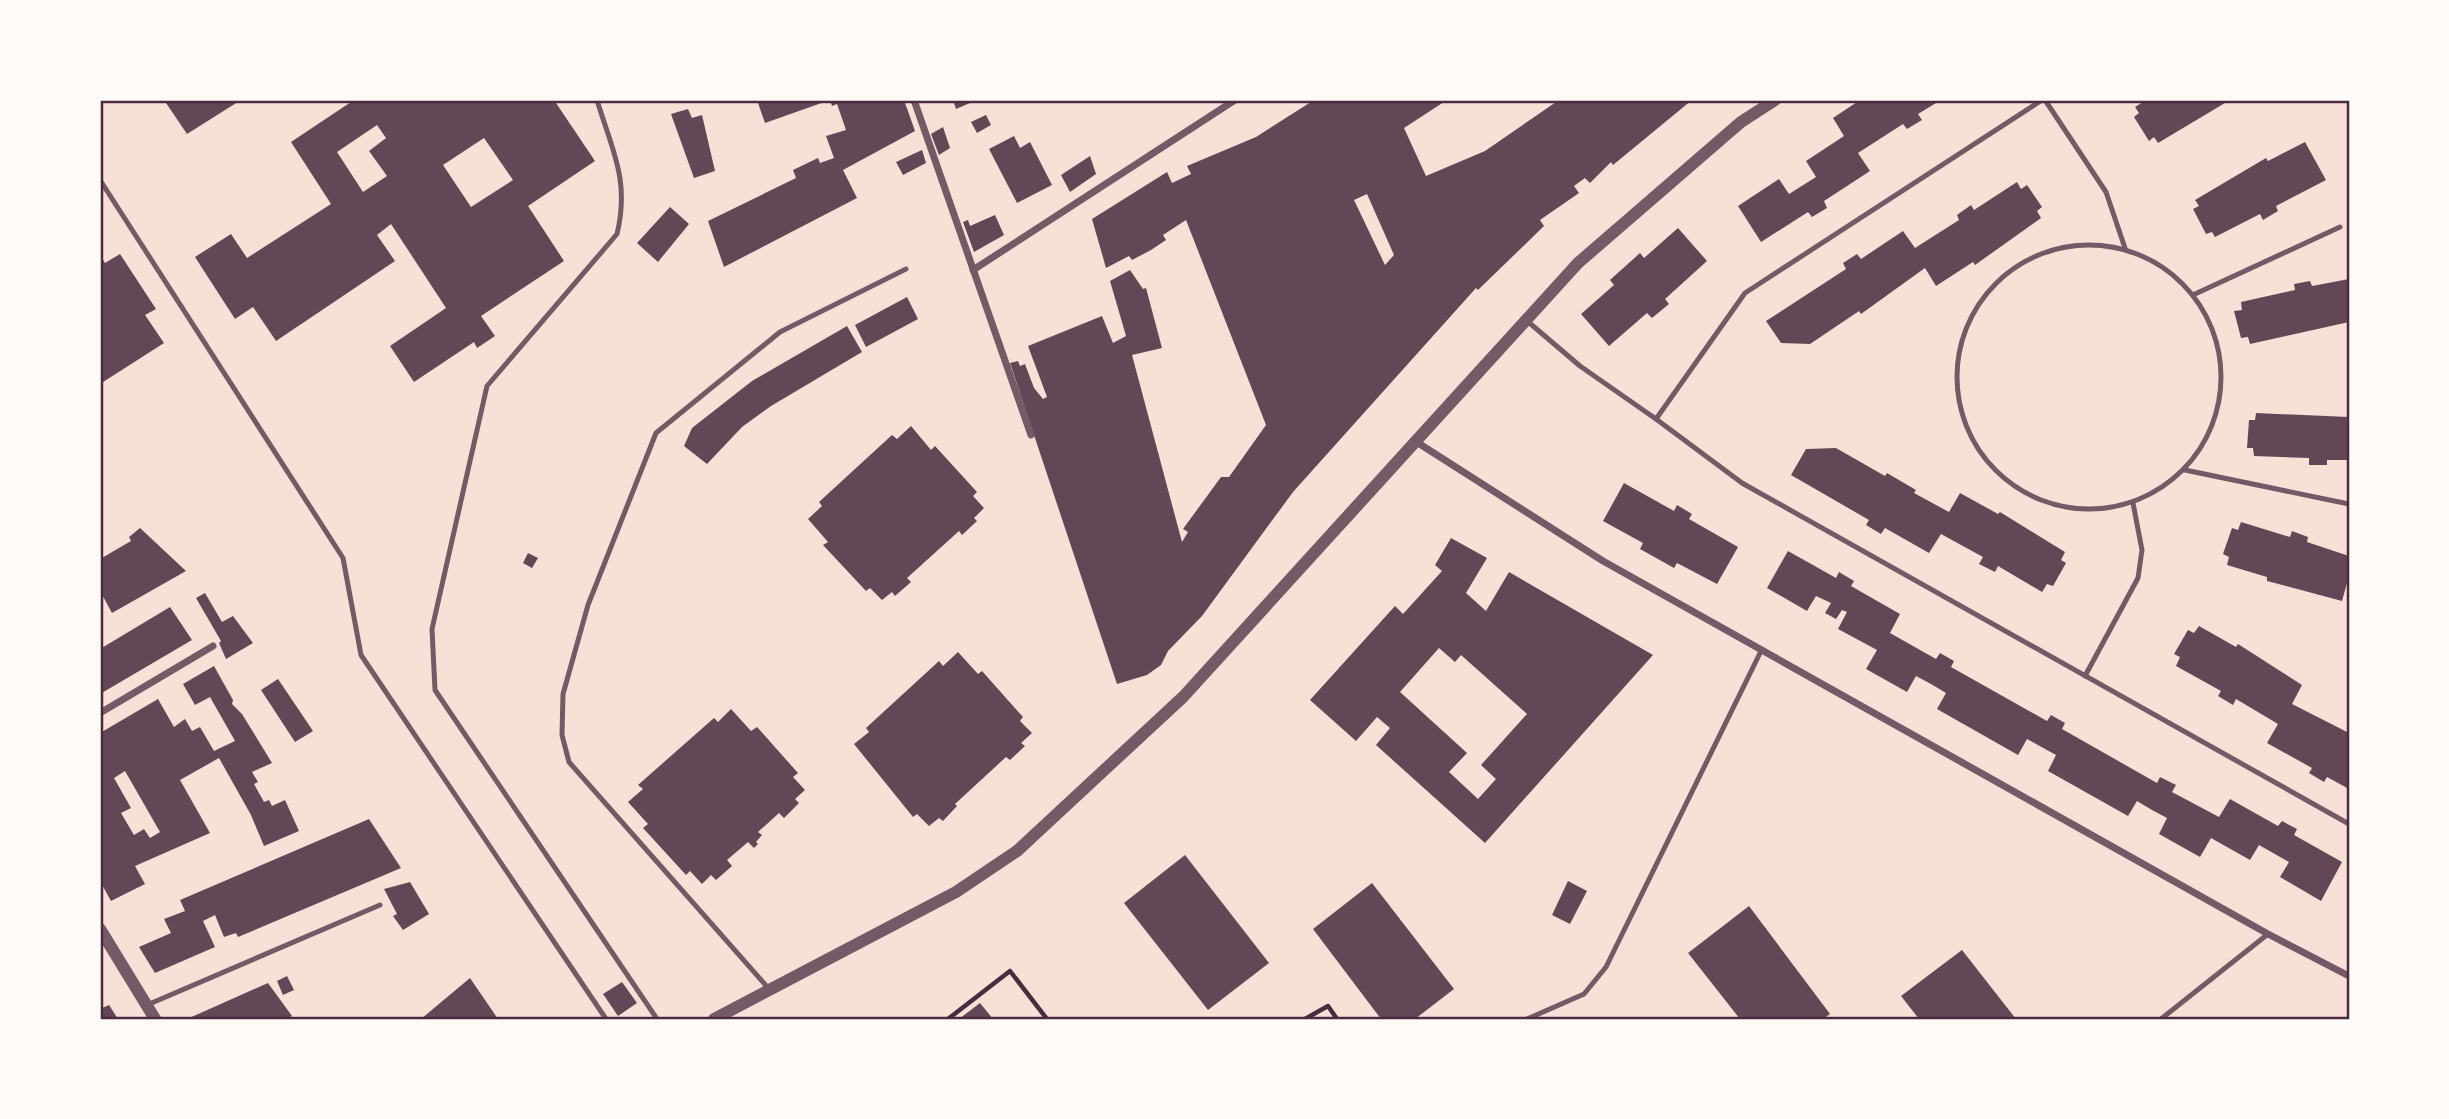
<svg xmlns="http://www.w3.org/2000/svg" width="2449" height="1119" viewBox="0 0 2449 1119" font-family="Cabin,sans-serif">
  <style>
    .building { fill: #644757; fill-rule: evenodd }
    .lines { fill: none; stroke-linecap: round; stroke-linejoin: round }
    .path { stroke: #4a2c40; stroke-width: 4.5 }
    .service { stroke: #755966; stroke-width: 5 }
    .minor { stroke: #755966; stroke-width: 7 }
    .tertiary { stroke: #755966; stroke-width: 12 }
    .neatline { fill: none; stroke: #4a2c40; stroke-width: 2.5 }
  </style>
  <rect width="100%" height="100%" fill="#f7e1d7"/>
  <g class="building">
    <polygon points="164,100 241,100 187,134"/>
    <path d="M354 100H554L595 161 528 206 564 261 481 316 495 336 477 348 474 342 414 382 390 346 446 308 391 224 377 235 395 261 276 341 253 307 235 319 195 257 231 234 247 258 331 204 291 142ZM377 125 386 138 369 151 387 176 363 192 337 152ZM484 138 513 180 471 207 443 165Z"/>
    <polygon points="757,100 904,100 915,131 843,170 857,198 724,267 708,221 796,178 793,170 818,158 820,163 834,158 826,136 846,130 837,104 832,106 830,100 765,123"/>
    <polygon points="953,100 977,100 956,109"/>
    <path d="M1314 100H1447L1404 128 1426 176 1485 151 1559 100H1692L1613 165 1611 162 1590 183 1585 178 1574 186 1579 193 1540 220 1544 226 1478 290 1476 288 1293 492 1202 616 1168 651 1161 665 1147 675 1117 684 1010 363 1018 361 1020 366 1025 364 1034 388 1043 399 1047 397 1028 346 1102 316 1113 343 1126 336 1110 281 1130 270 1143 289 1146 288 1162 348 1132 355 1182 542 1188 532 1183 529 1221 477H1229L1266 425 1186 220 1163 235 1166 240 1151 250 1132 260 1129 256 1106 268 1092 219 1167 172 1172 183 1191 174 1187 166 1256 137ZM1367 194 1394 255 1385 265 1354 200Z"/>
    <polygon points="1860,100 1941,100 1918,114 1922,120 1907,129 1903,124 1858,153 1870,171 1824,201 1827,208 1812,217 1808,212 1761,242 1738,206 1779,179 1789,194 1816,177 1806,161 1844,136 1833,118"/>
    <polygon points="2146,100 2230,100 2158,143 2154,137 2149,141 2134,117 2139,113 2135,107"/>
    <polygon points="688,109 692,118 702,115 715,171 694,178 671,114"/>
    <polygon points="986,115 991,125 977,133 971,122"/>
    <polygon points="943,127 950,148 939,155 931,134"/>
    <polygon points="1014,136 1020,148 1030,142 1052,185 1017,203 989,149"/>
    <polygon points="2305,142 2326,180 2276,206 2278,211 2263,220 2260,214 2215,237 2212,232 2206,234 2193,209 2199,206 2195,200 2266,158 2268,161"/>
    <polygon points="922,150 926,163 903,175 896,162"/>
    <polygon points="1090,156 1096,174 1070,192 1061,175"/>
    <polygon points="2017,182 2021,189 2027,185 2042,207 2037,211 2041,218 1975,265 1973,262 1936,286 1925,268 1861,314 1859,311 1810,344 1781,343 1766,321 1846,269 1843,263 1857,254 1861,259 1903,231 1915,248 1959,220 1957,215 1971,205 1974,210"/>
    <polygon points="670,207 689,224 658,262 637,243"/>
    <polygon points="995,215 1004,235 974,252 963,222 968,220 970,226"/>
    <polygon points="1678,228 1707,261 1665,299 1669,304 1652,318 1647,313 1609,346 1581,314 1614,285 1610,280 1640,253 1644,258"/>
    <polygon points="120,254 156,309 145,315 164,343 100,384 100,255 105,263"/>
    <polygon points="2349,279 2349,322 2250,344 2248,337 2241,338 2234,311 2242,310 2241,302 2295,290 2294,284 2310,281 2312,286"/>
    <polygon points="907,297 918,319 866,347 855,325"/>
    <polygon points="847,326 862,352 771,406 742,427 707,464 684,446 692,428 752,381"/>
    <polygon points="2256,413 2349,417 2349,460 2327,460 2327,465 2309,465 2309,458 2254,456 2253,448 2247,448 2249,420 2255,420"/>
    <polygon points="911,426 931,450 935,446 977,492 973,496 984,508 974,518 977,521 962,535 959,531 907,578 911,582 895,596 892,592 882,600 870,588 866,591 823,545 828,542 808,519 822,506 819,502 892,435 897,439"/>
    <polygon points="1836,448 1885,476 1887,473 1916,490 1914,493 1949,512 1960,493 1998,514 2000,512 2065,552 2061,560 2066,563 2053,586 2047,584 2042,592 1998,566 1995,572 1979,564 1983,557 1941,534 1929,553 1885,528 1881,534 1866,525 1869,520 1791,475 1806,449"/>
    <polygon points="1624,483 1674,511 1677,505 1692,514 1689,519 1738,547 1717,584 1677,563 1674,568 1640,549 1643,543 1603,521"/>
    <polygon points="2241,522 2290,537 2292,531 2308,537 2307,542 2349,556 2349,576 2342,601 2267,581 2267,577 2227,565 2229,557 2223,554 2232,528 2238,530"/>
    <polygon points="140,528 186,571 112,613 100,591 100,559 131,541 129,537"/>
    <path d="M1451 538 1487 558 1466 593 1486 611 1509 572 1653 655 1485 843 1376 745 1390 728 1377 717 1356 741 1310 700 1395 606 1403 614 1442 571 1435 565ZM1439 648 1455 662 1461 655 1527 714 1481 765 1496 779 1478 799 1449 772 1467 753 1400 692Z"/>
    <polygon points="1788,551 1836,578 1839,572 1854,581 1851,586 1900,614 1890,633 1936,659 1940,653 1954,661 1951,667 2047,721 2051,715 2065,723 2062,729 2157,783 2160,777 2176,785 2172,792 2219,817 2230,799 2278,826 2282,821 2297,829 2294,835 2342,862 2321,901 2280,877 2289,862 2259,845 2250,860 2211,838 2200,857 2159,834 2167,818 2152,810 2137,801 2128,816 2048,771 2056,755 2027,739 2018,755 1937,709 1946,693 1931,684 1916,676 1907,692 1866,669 1877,650 1838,629 1847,612 1842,610 1836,619 1825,613 1831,603 1816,596 1807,611 1767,588"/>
    <polygon points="528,553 538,558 532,568 523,563"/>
    <polygon points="205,593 222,622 233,616 253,643 226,659 219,643 221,641 196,598"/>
    <polygon points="170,607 192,640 100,694 100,649"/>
    <polygon points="2199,626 2236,647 2238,644 2302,685 2292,704 2349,733 2349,789 2327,777 2324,782 2309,773 2312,768 2267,743 2278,724 2236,699 2233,705 2218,696 2221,691 2176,666 2180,657 2174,654 2188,630 2194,633"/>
    <polygon points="958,652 978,674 982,671 1023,717 1020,721 1032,733 1021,743 1025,746 1010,760 1006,757 955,804 957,806 943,821 939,818 929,826 917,814 913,817 854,744 869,732 866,728 939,661 943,666"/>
    <path d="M214 666 233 700 232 704 242 714 272 763 252 772 258 782 254 784 264 802 269 800 272 806 285 800 299 831 264 846 251 815 219 758 180 780 210 833 135 866 145 884 111 901 100 881V733L158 699 174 727 185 719 192 731 200 727 214 751 235 741 210 697 195 705 183 684ZM125 771 160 832 150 838 144 829 134 835 121 813 131 808 114 778Z"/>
    <polygon points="278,679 313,731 295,742 261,690"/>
    <polygon points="731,709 751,731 757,727 798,773 793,777 805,790 795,799 799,803 784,818 779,813 758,832 762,835 756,842 758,844 754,848 748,842 727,860 732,866 716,880 711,875 702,884 690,871 686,875 643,828 648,824 628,802 643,789 638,785 714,718 718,722"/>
    <polygon points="369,819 401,868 238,937 236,933 224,937 215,915 203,921 215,947 155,973 139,947 171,933 164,919 185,911 180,900"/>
    <polygon points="1185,855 1269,963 1208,1010 1124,903"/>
    <polygon points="1568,881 1587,891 1570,924 1552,915"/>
    <polygon points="410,882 429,914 403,930 393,916 397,914 384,889"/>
    <polygon points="1372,883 1454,989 1415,1019 1381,1019 1313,929"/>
    <polygon points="1749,906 1830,1014 1823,1019 1740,1019 1688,953"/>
    <polygon points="1962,950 2016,1019 1919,1019 1901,996"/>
    <polygon points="287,976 294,990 283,995 277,981"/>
    <polygon points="470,978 498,1019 421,1019"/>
    <polygon points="622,982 637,1003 618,1016 603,994"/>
    <polygon points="268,983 292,1016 287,1019 187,1019"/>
    <polygon points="980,1003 993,1019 959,1019"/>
    <polygon points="109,1005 118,1019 100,1019 100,1009"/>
  </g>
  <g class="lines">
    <g class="path">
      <polyline points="948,1019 1010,971 1047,1019"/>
      <polyline points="1305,1019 1328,1006 1337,1019"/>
    </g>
    <g class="service">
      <path d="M597 100C612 150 630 180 617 234L487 386 432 629 435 690 657 1019"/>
      <polyline points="2045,100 2106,192 2125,248"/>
      <polyline points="100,180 343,558 361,655 606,1019"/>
      <circle cx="2089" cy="377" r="132"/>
      <polyline points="2195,294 2340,227"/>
      <polyline points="1526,320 1580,366 1656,419 1745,293 2042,100"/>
      <polyline points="1656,419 1742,483 2349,824"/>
      <polyline points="2185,470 2349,504"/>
      <polyline points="2085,676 2138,578 2142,550 2133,503"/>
      <polyline points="769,989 569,762 562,735 563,694 588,605 656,433 780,332 906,269"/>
      <polyline points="147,1005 380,905"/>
      <polyline points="1527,1019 1584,994 1606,967 1762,649"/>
      <polyline points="2161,1019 2268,934"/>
    </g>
    <g class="minor">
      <polyline points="914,100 1031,435"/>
      <polyline points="973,270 1235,100"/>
      <polyline points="1415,441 1603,561 2268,934 2349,976"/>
      <polyline points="100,713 213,646"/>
    </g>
    <g class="tertiary">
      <polyline points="100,929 155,1019"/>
      <polyline points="714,1019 956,892 1017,851 1183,697 1578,263 1741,122 1775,100"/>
    </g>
  </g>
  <rect width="2449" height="1119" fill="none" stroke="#fffaf5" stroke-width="203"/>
  <rect x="102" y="102" width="2246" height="916" class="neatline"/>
</svg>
